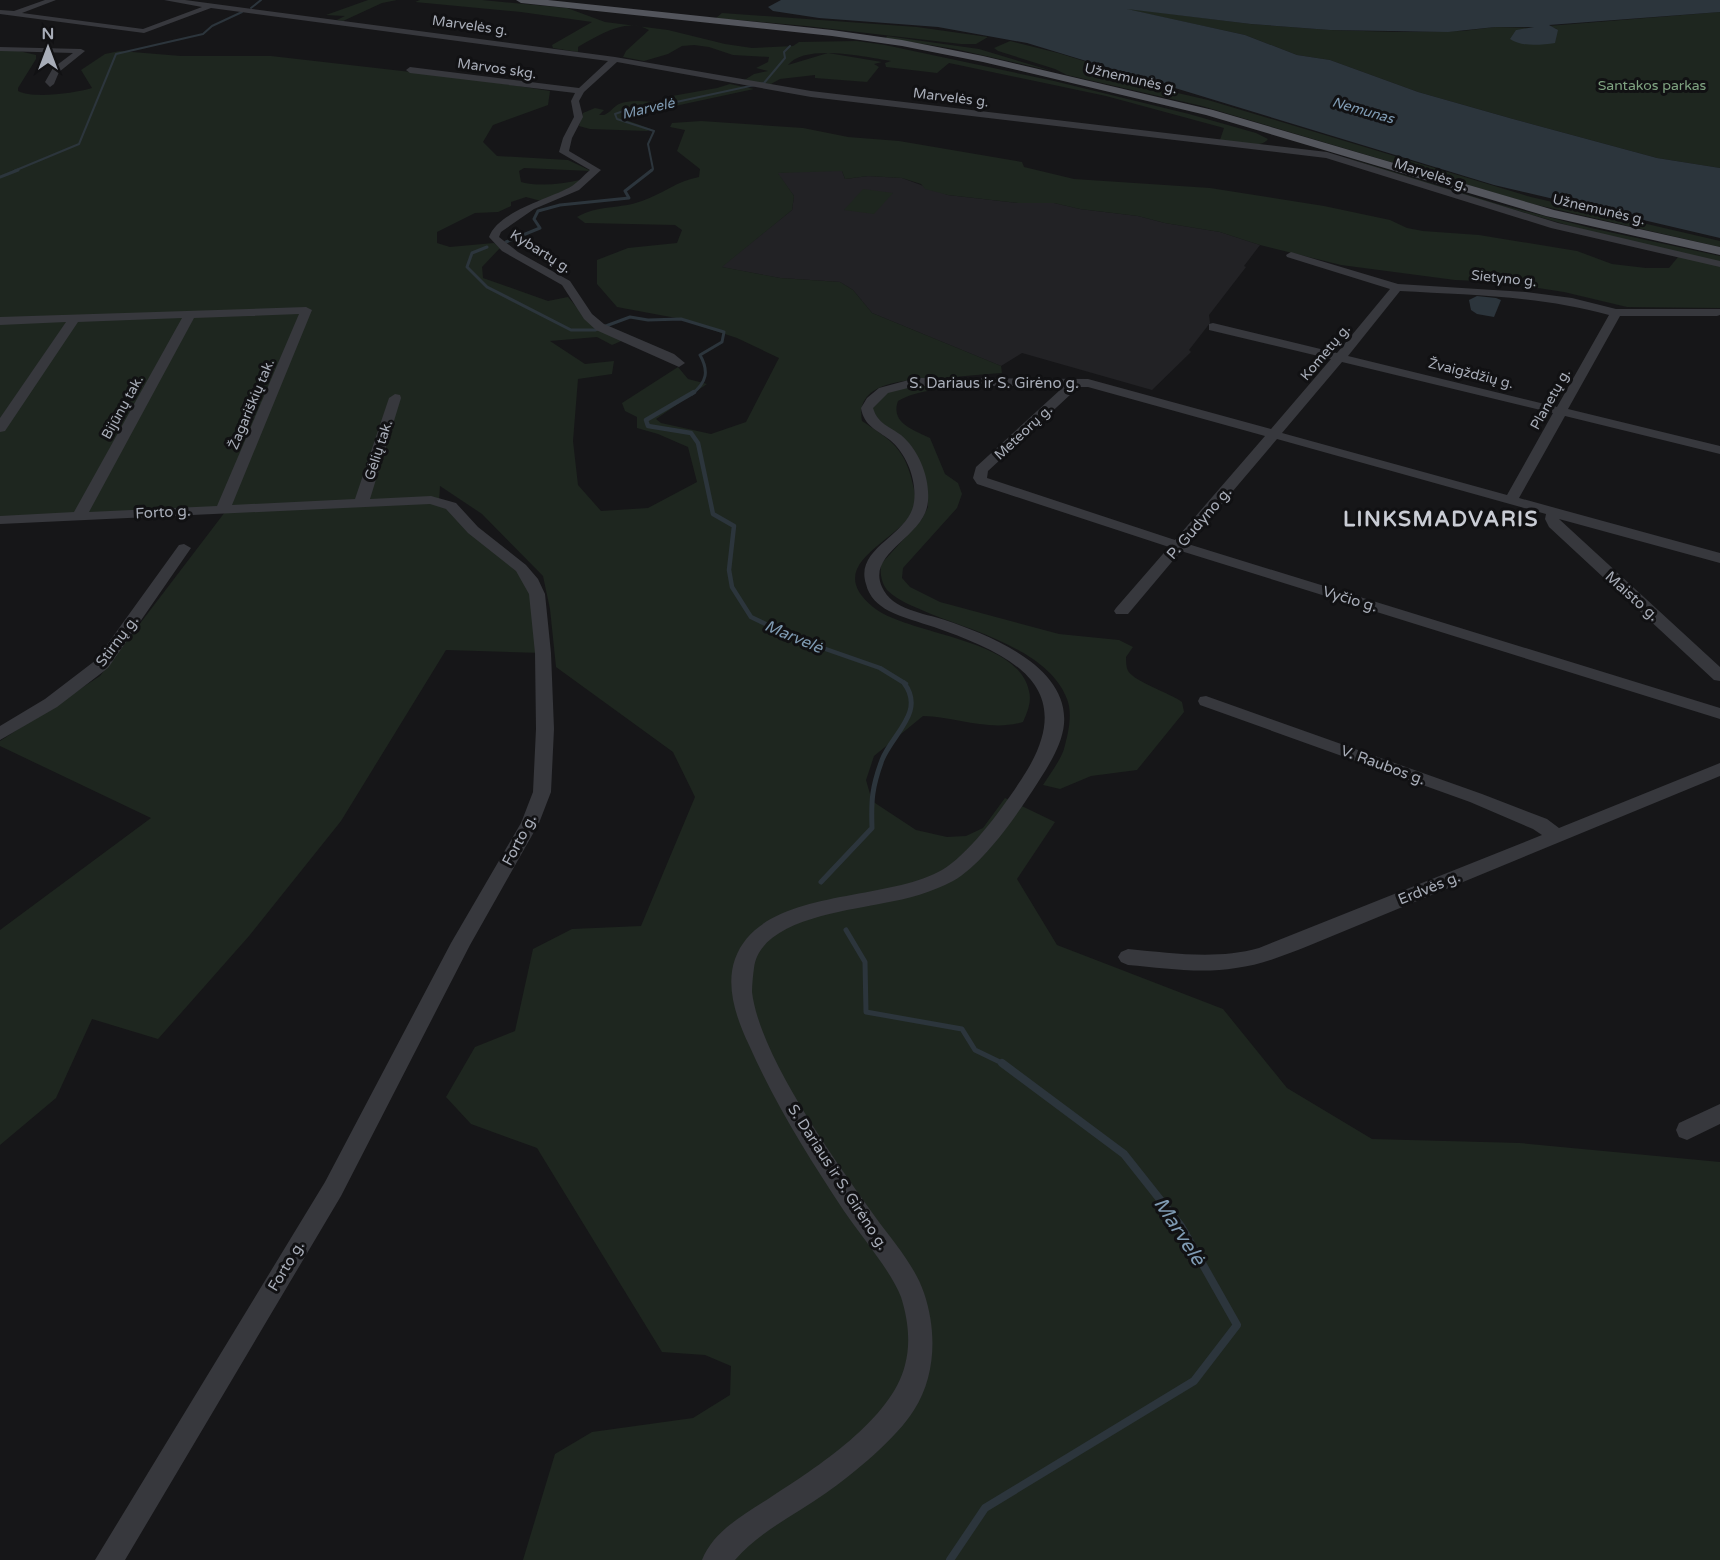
<svg xmlns="http://www.w3.org/2000/svg" width="1720" height="1560" viewBox="0 0 1720 1560" font-family="'Varela Round',sans-serif">
  <style>
    .built { fill: #222225 }
    .green { fill: #1e261f }
    .water { fill: #2c353c }
    .lines { fill: none; stroke-linecap: round; stroke-linejoin: round }
    .stream-far4 { stroke: #2c353c; stroke-width: 2 }
    .stream-far3 { stroke: #2c353c; stroke-width: 3 }
    .stream-far2 { stroke: #2c353c; stroke-width: 4.5 }
    .stream-far1 { stroke: #2c353c; stroke-width: 5 }
    .stream { stroke: #2c353c; stroke-width: 8 }
    .minor { fill: #37383d; fill-rule: evenodd }
    .major { fill: #53555c; fill-rule: evenodd }
    .labels { text-anchor: middle; stroke-width: 6; stroke-linejoin: round; paint-order: stroke }
    .far-street-label { font-size: 14px; fill: #a8adb8; stroke: #111113 }
    .far-park-label { font-size: 14px; fill: #7fa381; stroke: #111113 }
    .far-water-label { font-size: 14px; font-style: italic; fill: #7f9bb3; stroke: #111113 }
    .street-label { font-size: 15px; fill: #a8adb8; stroke: #111113 }
    .water-label { font-size: 16px; font-style: italic; fill: #7f9bb3; stroke: #111113 }
    .near-water-label { font-size: 20px; font-style: italic; fill: #7f9bb3; stroke: #111113 }
    .district-label { font-size: 21px; font-weight: bold; letter-spacing: 1.5px; fill: #c9ccd4; stroke: #111113 }
  </style>
  <rect width="100%" height="100%" fill="#161618"/>
  <polygon class="built" points="811,170 842,171 845,179 868,176 902,178 948,195 1018,203 1054,203 1080,209 1138,216 1165,223 1220,232 1260,245 1244,266 1246,267 1209,315 1210,323 1189,350 1191,352 1152,390 1022,353 1001,366 872,313 853,290 840,282 780,278 721,267 792,210 794,196 777,173"/>
  <g class="green">
    <polygon points="368,0 397,0 382,3 343,21 337,20 345,16 326,15"/>
    <path d="M420 0H482L567 8 605 22 668 30 725 44 752 48 793 46 799 42 857 41 885 45 1054 81 1189 114 1256 133 1268 139C1260 150 1233 142 1220 140L1224 128 1106 96 949 63 937 73 886 67 885 63 891 61C867 57 805 43 788 65L828 53 882 62 874 64 879 67 867 82 815 78V75L780 79 769 85 743 81 754 74 768 71 756 68 768 62 769 57 733 55 709 47 694 45 682 46 668 54 644 61 623 57 626 51 649 30C626 17 598 36 578 47V52L553 48 552 45 592 22 521 12 415 2Z"/>
    <polygon points="1116,7 1251,24 1330,30 1396,32 1463,31 1495,27 1536,28 1516,30 1557,29 1548,26 1720,12 1720,168 1657,158 1513,119 1418,92 1330,60 1297,55 1245,35"/>
    <polygon points="722,13 917,27 988,37 976,44 961,44 806,26 716,18"/>
    <polygon points="887,36 979,49 1052,71 955,49 886,38"/>
    <polygon points="1010,41 1058,53 1171,88 1169,91 1208,100 1531,197 1720,241 1720,247 1533,204 1202,106 1067,75 1055,69 998,51 994,48"/>
    <path d="M0 50 19 51 36 55V59L18 88V91C33 99 76 93 92 88L81 70 105 54 120 51 181 56H271L472 79 550 91 548 105 493 125 483 142 497 156 568 160 591 171 524 168 519 171 521 182C539 187 562 184 580 180L574 186 541 201 526 197 511 202V206L498 212 475 213 437 232V243L450 247 494 243 500 248 482 267 483 278 548 301 568 297 589 322 626 339 612 345 597 337 550 341 585 364 614 361 612 374 578 379 573 441 578 485 601 511 648 508 697 482 688 447 658 434 637 428V417L625 411 622 403 678 367 688 379 707 384 656 419 661 423 711 434 746 422 779 358 737 338 676 318 617 307 597 284V260L628 248 677 243 682 230 675 225 585 223 577 217C597 205 621 209 642 201 663 194 676 181 699 177L700 169 677 151 685 130 670 127 672 123 701 121 803 128 848 137 899 141 1022 162 1024 167 1074 179 1210 188 1324 206 1390 220 1407 228 1423 231 1479 235 1577 251 1612 264 1646 268H1669L1678 257 1426 184 1342 156 1498 204 1591 228 1720 256V308L1627 307 1564 292 1500 282 1455 280 1341 265 1260 245 1220 232 1165 223 1138 216 1080 209 1054 203H1018L948 195 925 189 921 184 902 178 868 176 845 179 842 171 778 173 794 196 792 210 722 267 780 278 840 282 853 290 872 313 1001 366 1002 373C983 374 964 376 946 378 918 380 854 377 862 421 887 438 903 446 911 477 913 486 918 500 914 509 900 542 820 563 873 607 909 636 1018 637 1029 691 1032 702 1027 713 1023 722 990 732 957 717 923 716L874 756 866 780 872 801 916 830 947 837 966 836 983 828 1005 798 1055 822 1017 879 1057 945 1223 1009 1287 1088 1372 1139 1520 1143 1720 1162V1560H523L555 1454 592 1432 693 1418 730 1395 731 1366 705 1355 662 1352 537 1148 471 1124 446 1097 475 1047 515 1031 533 949 572 929 641 926 695 797 673 752 556 667 550 609 543 576 482 514 440 486 439 501 530 579 543 653 446 650 341 821 249 936 158 1039 92 1019 56 1098 0 1145V930L151 818 0 746V741L100 676 225 512 0 522Z"/>
    <path d="M730 84 754 89 624 117 626 120 651 129 647 131 590 129 579 126 583 113 595 108 604 110 599 115H604C610 113 613 107 619 104 636 97 656 105 673 102L672 96 717 88Z"/>
    <polygon points="863,189 893,193 874,214 844,210"/>
    <path d="M909 385H972C947 390 921 388 898 401 890 423 914 430 930 438L945 474 958 483 962 494 957 508 903 568 902 578 910 587 940 602 1059 634 1119 640 1133 647 1126 657C1126 661 1126 667 1128 671 1135 682 1170 693 1182 702L1184 712 1137 770 1091 776 1060 789 1043 785C1050 774 1060 761 1064 749 1068 734 1073 714 1067 699 1049 651 974 631 931 614 916 607 899 602 887 590 881 582 880 573 881 564L922 519 928 507V497L916 454 879 422 872 408 886 392Z"/>
  </g>
  <g class="water">
    <path d="M781 0H1720V12L1549 25 1558 30 1555 43C1541 45 1521 47 1510 39L1516 30 1534 27H1495L1448 32 1330 30 1251 24 1127 9 1245 35 1297 55 1330 60 1418 92 1513 119 1657 158 1720 168V238L1494 185 1027 43 938 27 819 18 773 11 768 7Z"/>
    <polygon points="1477,296 1496,298 1501,300 1494,317 1477,314 1471,310 1469,300"/>
  </g>
  <g class="lines">
    <g class="stream-far4">
      <polyline points="251,8 261,0"/>
      <polyline points="14,171 79,144 116,54 203,34 212,26 242,12"/>
      <polyline points="650,171 653,169 648,144 654,131 617,119 615,114 629,109 667,104 764,83 785,58 784,52 790,46"/>
    </g>
    <g class="stream-far3">
      <polyline points="0,177 18,170"/>
      <polyline points="506,242 540,228 534,219 538,211 560,205 629,198 625,191 652,170"/>
      <path d="M487 247 472 253 467 267 487 287 571 330H595L630 317 648 320 681 319 724 332 722 342 700 355C709 371 707 382 692 394"/>
    </g>
    <polyline class="stream-far2" points="694,392 646,420 648,426 691,433 698,443 713,514 734,526 729,570 732,587 751,617 797,639 880,668 906,684"/>
    <g class="stream-far1">
      <path d="M821 882 872 828C871 800 872 787 882 760 892 734 926 712 904 683"/>
      <polyline points="846,930 865,962 866,1012 962,1029 975,1050 1004,1064"/>
    </g>
    <polyline class="stream" points="950,1560 985,1508 1194,1381 1237,1325 1181,1226 1124,1154 1002,1063"/>
    <g class="minor">
      <path d="M45 0H56L22 13 143 29 202 7 164 0H185L615 57 811 91 1327 152 1558 223 1720 261V267L1551 228 1326 158 811 97 617 62 584 92 579 101 583 117 572 138 569 151 601 170 579 190 534 209 501 232 499 237 518 252 570 281 592 314 604 324 674 354 685 363 679 367 596 330 584 319 562 285 502 251 489 237C498 211 550 199 572 186 578 182 584 175 590 170L559 152 563 138 574 117 571 101 575 93 410 73 406 70 410 67 579 88 608 61 211 8 144 33 0 14V10L14 11Z"/>
      <polygon points="0,47 81,49 85,51 59,72 54,84 50,87 45,82 53,68 73,53 0,51"/>
      <path d="M1291 252 1398 284 1526 292 1572 298 1616 309H1720V315L1717 316H1620L1568 409 1720 446V454L1565 416 1519 498 1720 553V563L1559 519 1720 667V681L1714 680 1549 527 1545 519 1546 514 1277 439 1188 544 1720 708V719L1181 551 1128 614H1116L1114 611 1116 608 1169 547 977 484 973 478 976 467 1060 390V386H916L888 393 873 408C878 424 889 426 901 435 919 450 930 478 928 501 926 537 866 552 882 587 892 610 924 613 945 620 989 635 1069 666 1064 724 1062 747 1045 771 1033 790 1014 819 983 864 953 881 932 892 908 899 884 903 848 911 760 919 754 968 753 975 752 985 752 992 760 1058 837 1163 876 1218 893 1241 915 1266 924 1293 937 1331 936 1376 914 1410 897 1438 853 1474 826 1493 795 1515 760 1531 735 1560H702C714 1530 745 1514 771 1497 816 1468 892 1419 905 1365 911 1343 908 1319 901 1297 891 1271 861 1236 844 1211 809 1158 775 1104 749 1045 737 1020 725 987 735 959 761 887 885 903 942 870 971 853 1008 801 1026 772 1080 684 1007 653 934 627 919 622 903 618 889 611 878 605 869 597 866 584 854 547 910 536 914 502 917 481 907 454 890 440 877 430 864 426 861 408L867 398 879 388 916 378 1088 379 1271 429 1331 359 1209 330V324L1213 323 1337 353 1390 289 1287 257 1286 255ZM1400 291C1471 295 1541 296 1609 315L1557 407 1348 356ZM1342 362 1553 413 1507 495 1282 433ZM1072 387H1088L1265 436 1175 540 987 478 988 471 1071 394Z"/>
      <path d="M306 307 312 310 232 505 355 499 389 398 395 394 400 395 401 398 370 499 431 496 456 503 478 527 526 565 538 579 545 594 551 653 554 729 551 792 539 823 470 945 341 1196 125 1560H95L325 1182 451 943 521 823 533 792 536 729 535 653 529 594 516 571 468 533 446 509 430 504 0 524V516L74 512 182 318 78 322 5 431 0 432V418L66 322 0 325V317ZM299 314 217 506 89 512 194 318Z"/>
      <polygon points="184,544 191,548 108,668 57,707 0,740 0,726 45,699 96,660 179,545"/>
      <path d="M1206 696 1482 794 1547 819 1559 828 1720 763V776L1308 946C1285 955 1261 965 1236 968 1200 974 1164 968 1128 965L1121 962 1118 957 1121 952 1128 949C1172 953 1216 960 1259 948L1542 835 1533 829 1470 802 1200 705 1198 701 1200 697Z"/>
      <polygon points="1720,1104 1720,1124 1687,1140 1679,1137 1676,1130 1679,1123"/>
    </g>
    <polygon class="major" points="516,0 548,0 832,30 902,40 983,56 1213,110 1554,210 1720,247 1720,255 1546,216 1206,115 983,62 902,46 832,36 521,3"/>
  </g>
  <g class="labels">
    <g class="far-street-label">
      <text transform="translate(470 25) rotate(8)" y="5">Marvelės g.</text>
      <text transform="translate(497 68) rotate(8)" y="5">Marvos skg.</text>
      <text transform="translate(1131 78) rotate(13)" y="5">Užnemunės g.</text>
      <text transform="translate(951 97) rotate(7)" y="5">Marvelės g.</text>
      <text transform="translate(1431 174) rotate(18)" y="5">Marvelės g.</text>
      <text transform="translate(1599 209) rotate(13)" y="5">Užnemunės g.</text>
      <text transform="translate(541 251) rotate(32)" y="5">Kybartų g.</text>
      <text transform="translate(1504 278) rotate(6)" y="5">Sietyno g.</text>
      <text transform="translate(1325 352) rotate(-50)" y="5">Kometų g.</text>
      <text transform="translate(1471 373) rotate(14)" y="5">Žvaigždžių g.</text>
      <text transform="translate(1550 399) rotate(-61)" y="5">Planetų g.</text>
      <text transform="translate(251 404) rotate(-67)" y="5">Žagariškių tak.</text>
      <text transform="translate(122 407) rotate(-61)" y="5">Bijūnų tak.</text>
      <text transform="translate(1023 432) rotate(-43)" y="5">Meteorų g.</text>
      <text transform="translate(378 450) rotate(-72)" y="5">Gėlių tak.</text>
    </g>
    <g class="far-park-label">
      <text x="1652" y="90">Santakos parkas</text>
    </g>
    <g class="far-water-label">
      <text transform="translate(648 108) rotate(-13)" y="5">Marvelė</text>
      <text transform="translate(1363 110) rotate(16)" y="5">Nemunas</text>
    </g>
    <g class="street-label">
      <text x="994" y="388">S. Dariaus ir S. Girėno g.</text>
      <text transform="translate(163 512) rotate(-3)" y="5">Forto g.</text>
      <text transform="translate(1199 523) rotate(-49)" y="5">P. Gudyno g.</text>
      <text transform="translate(1632 596) rotate(42)" y="5">Maisto g.</text>
      <text transform="translate(1350 599) rotate(17)" y="5">Vyčio g.</text>
      <text transform="translate(117 641) rotate(-53)" y="5">Stirnų g.</text>
      <text transform="translate(1383 765) rotate(20)" y="5">V. Raubos g.</text>
      <text transform="translate(519 840) rotate(-62)" y="5">Forto g.</text>
      <text transform="translate(1429 888) rotate(-22)" y="5">Erdvės g.</text>
      <text transform="translate(838 1177) rotate(57)" y="5">S. Dariaus ir S. Girėno g.</text>
      <text transform="translate(286 1266) rotate(-59)" y="5">Forto g.</text>
    </g>
    <g class="water-label">
      <text transform="translate(794 636) rotate(23)" y="6">Marvelė</text>
    </g>
    <g class="near-water-label">
      <text transform="translate(1180 1231) rotate(57)" y="7">Marvelė</text>
    </g>
    <g class="district-label">
      <text x="1441" y="526">LINKSMADVARIS</text>
    </g>
  </g>
  <g transform="translate(48 48)" stroke="#111113" stroke-width="4.5" paint-order="stroke">
  <path d="M0-4.5L10 22L0 15L-10 22Z" fill="#a8adb8"/>
  <text y="-9" font-size="16" font-weight="bold" text-anchor="middle" fill="#a8adb8">N</text>
  </g>
</svg>
